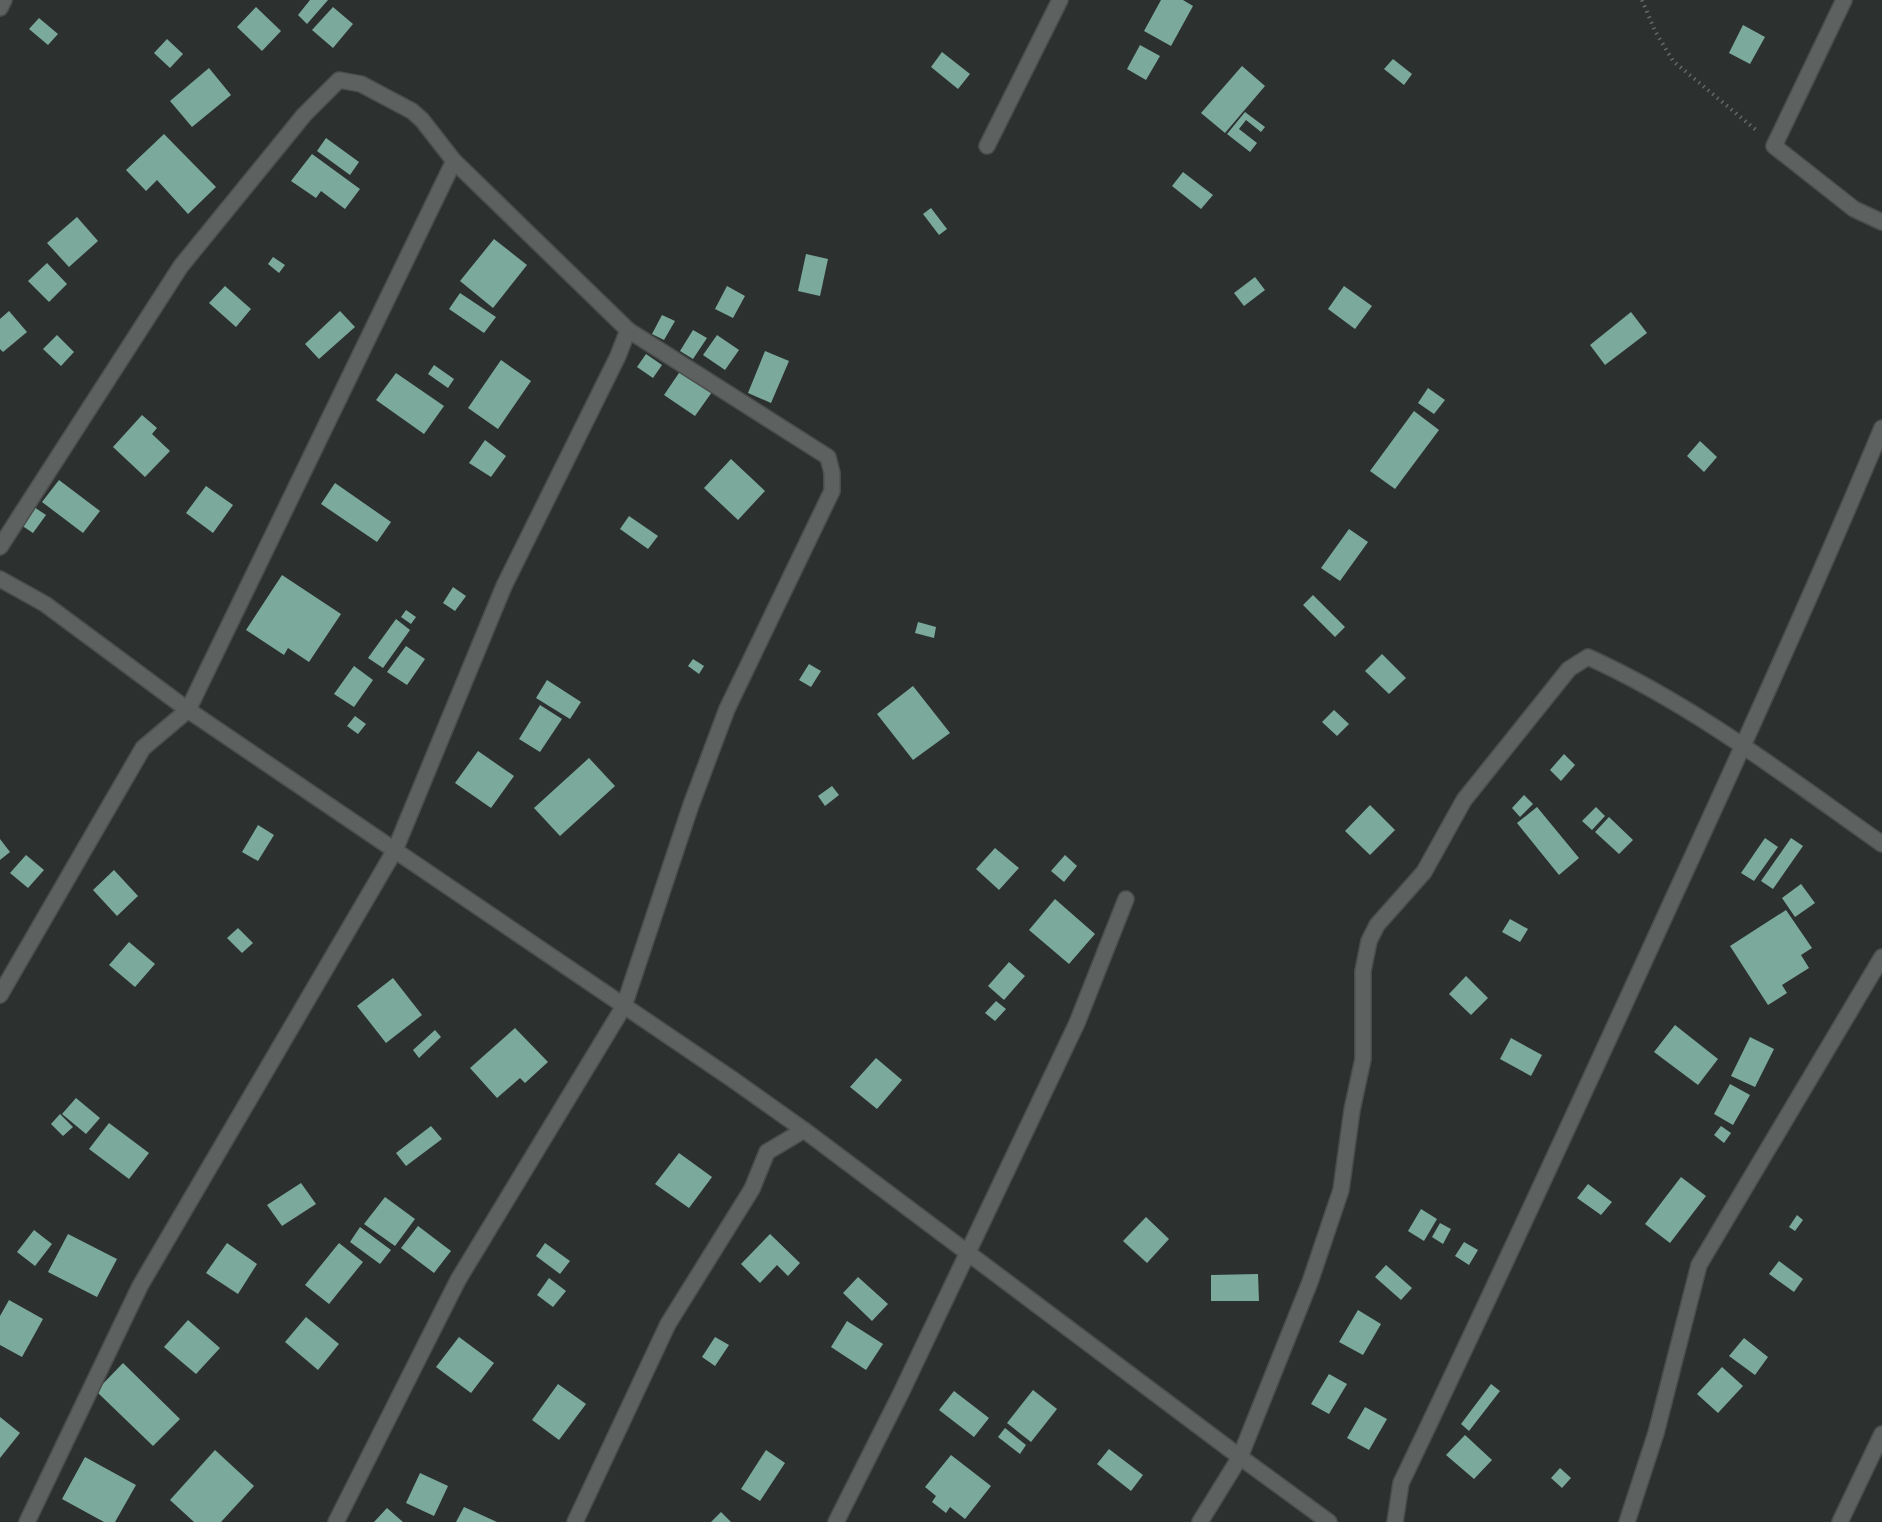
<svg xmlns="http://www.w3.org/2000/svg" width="1882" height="1522" viewBox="0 0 1882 1522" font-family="Jost,sans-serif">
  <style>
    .building { fill: #7baa9d }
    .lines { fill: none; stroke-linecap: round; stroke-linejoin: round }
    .minor-casing { stroke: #4a4d4c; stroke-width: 18 }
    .path { stroke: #656968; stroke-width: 4; stroke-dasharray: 1.5 4.5; stroke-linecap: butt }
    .minor { stroke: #5d6160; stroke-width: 15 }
  </style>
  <rect width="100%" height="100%" fill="#2c302f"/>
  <g class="building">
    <polygon points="310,0 328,0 307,24 298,15"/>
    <polygon points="1161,0 1183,0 1193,6 1171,46 1144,31"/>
    <polygon points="256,7 281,31 262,51 237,27"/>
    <polygon points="333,7 353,24 333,48 312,30"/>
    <polygon points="39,18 58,34 48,45 29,29"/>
    <polygon points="1743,25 1765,37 1750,64 1729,53"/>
    <polygon points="167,39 183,54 170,68 154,53"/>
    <polygon points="1140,45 1160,56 1146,80 1127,69"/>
    <polygon points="942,52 970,74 958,89 931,67"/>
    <polygon points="1393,59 1412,74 1404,85 1384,69"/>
    <polygon points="1242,66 1265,86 1225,133 1201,113"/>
    <polygon points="209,68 231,95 192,127 170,101"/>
    <polygon points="1245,112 1265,127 1261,132 1246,120 1239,129 1257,143 1250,152 1227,134"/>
    <polygon points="164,134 216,187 188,214 157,180 146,191 126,170"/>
    <polygon points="326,138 359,162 350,175 317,151"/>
    <polygon points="312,154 360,189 345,209 321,191 316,198 291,181"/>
    <polygon points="1183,172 1213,195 1201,209 1172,186"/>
    <polygon points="931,208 947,229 939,235 923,214"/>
    <polygon points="77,217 98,241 69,267 47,243"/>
    <polygon points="494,239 527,265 493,308 460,281"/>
    <polygon points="806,254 828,259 820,296 798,291"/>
    <polygon points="273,257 285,265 279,273 268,264"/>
    <polygon points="47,263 67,284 49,302 28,281"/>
    <polygon points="1255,277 1265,290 1244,306 1234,293"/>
    <polygon points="225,286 251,309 236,327 209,303"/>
    <polygon points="727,286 745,296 733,318 715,309"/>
    <polygon points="1344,286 1372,306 1355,329 1328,309"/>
    <polygon points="460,293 496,317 484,333 449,309"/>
    <polygon points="9,311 27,332 3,352 0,349 0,319"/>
    <polygon points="340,311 355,327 319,359 305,344"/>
    <polygon points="1631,312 1647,333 1605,365 1590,345"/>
    <polygon points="662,315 675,321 664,340 652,334"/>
    <polygon points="693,330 707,338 693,359 680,351"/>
    <polygon points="57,335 74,352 61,366 43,349"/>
    <polygon points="717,335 739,350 725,370 703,355"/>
    <polygon points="765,351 789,361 771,403 748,393"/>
    <polygon points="646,354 662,365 653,378 637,367"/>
    <polygon points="501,360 531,381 498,429 468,408"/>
    <polygon points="434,365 454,379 448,388 428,374"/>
    <polygon points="681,370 712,392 695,416 664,395"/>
    <polygon points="396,373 444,406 424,434 376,400"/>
    <polygon points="1428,388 1445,400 1434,414 1418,403"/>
    <polygon points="1414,411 1439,430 1395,489 1370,471"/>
    <polygon points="142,415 157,428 152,434 170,451 145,477 113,447"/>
    <polygon points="485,440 506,456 491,477 469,463"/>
    <polygon points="1700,441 1717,457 1704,472 1687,456"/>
    <polygon points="731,459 765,491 738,520 704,488"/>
    <polygon points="59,480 100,511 83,533 42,502"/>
    <polygon points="335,483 391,522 377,542 321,504"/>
    <polygon points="206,486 233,505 213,533 186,513"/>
    <polygon points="31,505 46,515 33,533 18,523"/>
    <polygon points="629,516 658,536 648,549 620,529"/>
    <polygon points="1349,529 1368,542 1340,581 1321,568"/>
    <polygon points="282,575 341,614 309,662 288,648 284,655 246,630"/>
    <polygon points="453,587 466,596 455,611 443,603"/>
    <polygon points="1313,595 1345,627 1335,637 1303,605"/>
    <polygon points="406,610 416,617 411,624 401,617"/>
    <polygon points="396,619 410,630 383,668 368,658"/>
    <polygon points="918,622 936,627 934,638 915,633"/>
    <polygon points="406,646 425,659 407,685 387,672"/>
    <polygon points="1382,654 1406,678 1389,694 1365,671"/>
    <polygon points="693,659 704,666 699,674 688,666"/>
    <polygon points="809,664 821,671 811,687 799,680"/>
    <polygon points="354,666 373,680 354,707 334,694"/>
    <polygon points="547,680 581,702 570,719 536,698"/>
    <polygon points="913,686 950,733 913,760 877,714"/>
    <polygon points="540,705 562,719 540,752 519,739"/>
    <polygon points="1334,710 1349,724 1337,736 1322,722"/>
    <polygon points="355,716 366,724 358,734 347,726"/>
    <polygon points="478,751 514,776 491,808 455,783"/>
    <polygon points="1564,754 1575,765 1561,781 1550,770"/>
    <polygon points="589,758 615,786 560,836 534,808"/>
    <polygon points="832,786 839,795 825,806 818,796"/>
    <polygon points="1524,795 1533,804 1520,817 1512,808"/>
    <polygon points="1370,805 1395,830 1370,855 1345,831"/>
    <polygon points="1537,807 1579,858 1559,875 1517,823"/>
    <polygon points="1596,807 1605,816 1592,830 1582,821"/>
    <polygon points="1609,817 1633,840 1619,854 1595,832"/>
    <polygon points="258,825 274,835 258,861 242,852"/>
    <polygon points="1765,838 1778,847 1754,881 1741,873"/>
    <polygon points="1791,838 1803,846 1773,889 1761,881"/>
    <polygon points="0,839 10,852 0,860"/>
    <polygon points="995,848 1019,868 999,890 976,869"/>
    <polygon points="26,855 44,870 28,888 10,873"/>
    <polygon points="1065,855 1077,866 1064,882 1051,871"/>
    <polygon points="114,870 138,896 117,916 93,890"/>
    <polygon points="1801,884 1815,903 1795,917 1782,898"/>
    <polygon points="1055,899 1095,934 1069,964 1029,930"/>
    <polygon points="1786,910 1812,948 1801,955 1809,968 1782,985 1787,993 1768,1005 1730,946"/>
    <polygon points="1510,919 1528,929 1520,942 1502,932"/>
    <polygon points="238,928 253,943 242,953 227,938"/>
    <polygon points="129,942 155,964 135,987 109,965"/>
    <polygon points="1009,962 1025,976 1004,1000 988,986"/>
    <polygon points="1466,976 1488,998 1471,1015 1449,994"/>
    <polygon points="393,978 422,1015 386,1043 357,1006"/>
    <polygon points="996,1001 1006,1009 995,1021 985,1013"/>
    <polygon points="1675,1025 1718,1059 1698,1085 1654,1052"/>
    <polygon points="515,1028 548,1062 525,1083 520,1078 497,1098 470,1068"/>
    <polygon points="435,1030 441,1037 419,1058 413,1050"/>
    <polygon points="1750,1037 1774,1049 1755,1087 1731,1076"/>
    <polygon points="1511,1038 1542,1055 1531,1076 1500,1059"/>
    <polygon points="876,1058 902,1080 877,1109 850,1087"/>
    <polygon points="1730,1084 1750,1095 1733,1125 1714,1114"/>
    <polygon points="76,1098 100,1118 86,1134 62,1114"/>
    <polygon points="60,1114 73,1127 63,1136 51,1124"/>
    <polygon points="109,1123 149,1153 129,1179 89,1149"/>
    <polygon points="431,1126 442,1139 406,1166 396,1153"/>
    <polygon points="1721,1126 1731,1133 1724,1143 1714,1135"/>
    <polygon points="679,1153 712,1177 689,1208 655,1184"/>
    <polygon points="1681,1177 1706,1196 1670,1243 1645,1224"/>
    <polygon points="301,1183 316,1204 282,1226 267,1205"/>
    <polygon points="1588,1184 1612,1202 1601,1215 1577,1198"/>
    <polygon points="385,1197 415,1219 395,1246 364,1224"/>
    <polygon points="1421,1209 1437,1219 1424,1241 1408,1231"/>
    <polygon points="1797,1215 1803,1220 1795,1231 1789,1227"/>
    <polygon points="1146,1217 1169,1239 1147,1263 1123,1241"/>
    <polygon points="1440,1223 1451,1229 1443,1244 1432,1237"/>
    <polygon points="418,1226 451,1251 434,1273 401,1248"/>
    <polygon points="360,1227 391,1250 380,1264 350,1242"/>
    <polygon points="34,1230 52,1244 35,1266 17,1252"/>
    <polygon points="68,1234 117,1259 97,1297 48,1272"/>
    <polygon points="770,1234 800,1263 788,1276 777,1265 760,1283 741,1264"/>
    <polygon points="1464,1242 1478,1250 1469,1265 1455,1256"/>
    <polygon points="227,1243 257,1264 238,1294 206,1273"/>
    <polygon points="339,1243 363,1262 329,1304 305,1285"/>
    <polygon points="545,1243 570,1261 560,1274 536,1256"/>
    <polygon points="1779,1261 1803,1279 1794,1292 1769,1274"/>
    <polygon points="1386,1265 1412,1288 1401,1300 1375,1277"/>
    <polygon points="1258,1274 1259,1301 1211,1301 1211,1275"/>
    <polygon points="858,1277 888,1304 872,1321 843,1293"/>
    <polygon points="549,1278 566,1291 553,1307 537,1295"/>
    <polygon points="9,1300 43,1319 22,1357 0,1345 0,1316"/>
    <polygon points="1358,1310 1381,1324 1363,1355 1339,1342"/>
    <polygon points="306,1317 339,1344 318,1370 285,1342"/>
    <polygon points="188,1320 220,1348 196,1374 164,1347"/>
    <polygon points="847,1321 883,1344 866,1370 831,1347"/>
    <polygon points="459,1337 494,1363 471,1393 436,1367"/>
    <polygon points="715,1337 729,1345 715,1366 702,1357"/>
    <polygon points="1744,1338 1768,1357 1755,1375 1729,1356"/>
    <polygon points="123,1363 180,1419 153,1446 96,1391"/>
    <polygon points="1722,1367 1743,1386 1718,1413 1697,1394"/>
    <polygon points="1329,1374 1347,1384 1329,1414 1311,1404"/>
    <polygon points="558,1384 586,1404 559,1440 532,1420"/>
    <polygon points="1491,1384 1500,1391 1469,1431 1461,1424"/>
    <polygon points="1033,1390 1057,1409 1031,1442 1007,1423"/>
    <polygon points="954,1391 989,1418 974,1437 939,1410"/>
    <polygon points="1365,1407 1387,1419 1369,1450 1347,1438"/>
    <polygon points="0,1417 20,1433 0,1458"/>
    <polygon points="1005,1428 1026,1445 1020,1454 998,1437"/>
    <polygon points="1465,1435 1492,1460 1474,1479 1446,1455"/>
    <polygon points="1109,1449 1143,1475 1131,1491 1097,1464"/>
    <polygon points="215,1450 254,1486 221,1522 194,1522 170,1500"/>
    <polygon points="766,1450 785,1463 760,1501 741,1489"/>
    <polygon points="951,1455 991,1486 965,1519 950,1507 946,1513 932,1502 936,1496 925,1487"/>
    <polygon points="85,1457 136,1485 115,1522 104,1522 62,1499"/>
    <polygon points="1560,1468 1571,1478 1562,1488 1551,1478"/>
    <polygon points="420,1473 448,1486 434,1516 406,1503"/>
    <polygon points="464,1507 497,1522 456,1522"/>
    <polygon points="387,1508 403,1522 374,1522"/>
    <polygon points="721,1512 731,1522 711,1522"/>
  </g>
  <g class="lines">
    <g class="minor-casing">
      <g id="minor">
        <polyline points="1844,0 1774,146 1854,209 1882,222"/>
        <polyline points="0,8 4,0"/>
        <polyline points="987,146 1060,0"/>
        <polyline points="0,547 181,266 304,115 339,80 361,84 412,111 422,120 454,161 628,330 828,457 832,473 832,491 727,709 691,805 624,1006 458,1280 336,1522"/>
        <polyline points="0,579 45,604 188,710 732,1079 804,1130 1240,1457 1329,1522"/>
        <polyline points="0,995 143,748 188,710 454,161"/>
        <polyline points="27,1522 140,1286 395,850 504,586 618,356 628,330"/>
        <polyline points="575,1522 668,1324 752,1189 767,1152 804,1130"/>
        <polyline points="836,1522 901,1393 1077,1023 1126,899"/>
        <path d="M1200 1522 1240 1457 1310 1282 1341 1190 1352 1110 1363 1059V971L1369 941 1377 925 1424 872 1464 800 1569 669 1588 657C1694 705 1787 777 1882 844"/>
        <path d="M1395 1522 1401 1483C1495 1287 1586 1089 1676 892 1747 738 1817 584 1882 428"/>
        <polyline points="1627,1522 1656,1433 1699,1265 1882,957"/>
        <polyline points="1840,1522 1882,1434"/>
      </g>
    </g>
    <polyline class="path" points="1642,0 1655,31 1673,61 1756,130"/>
    <use href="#minor" class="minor"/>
  </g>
</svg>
